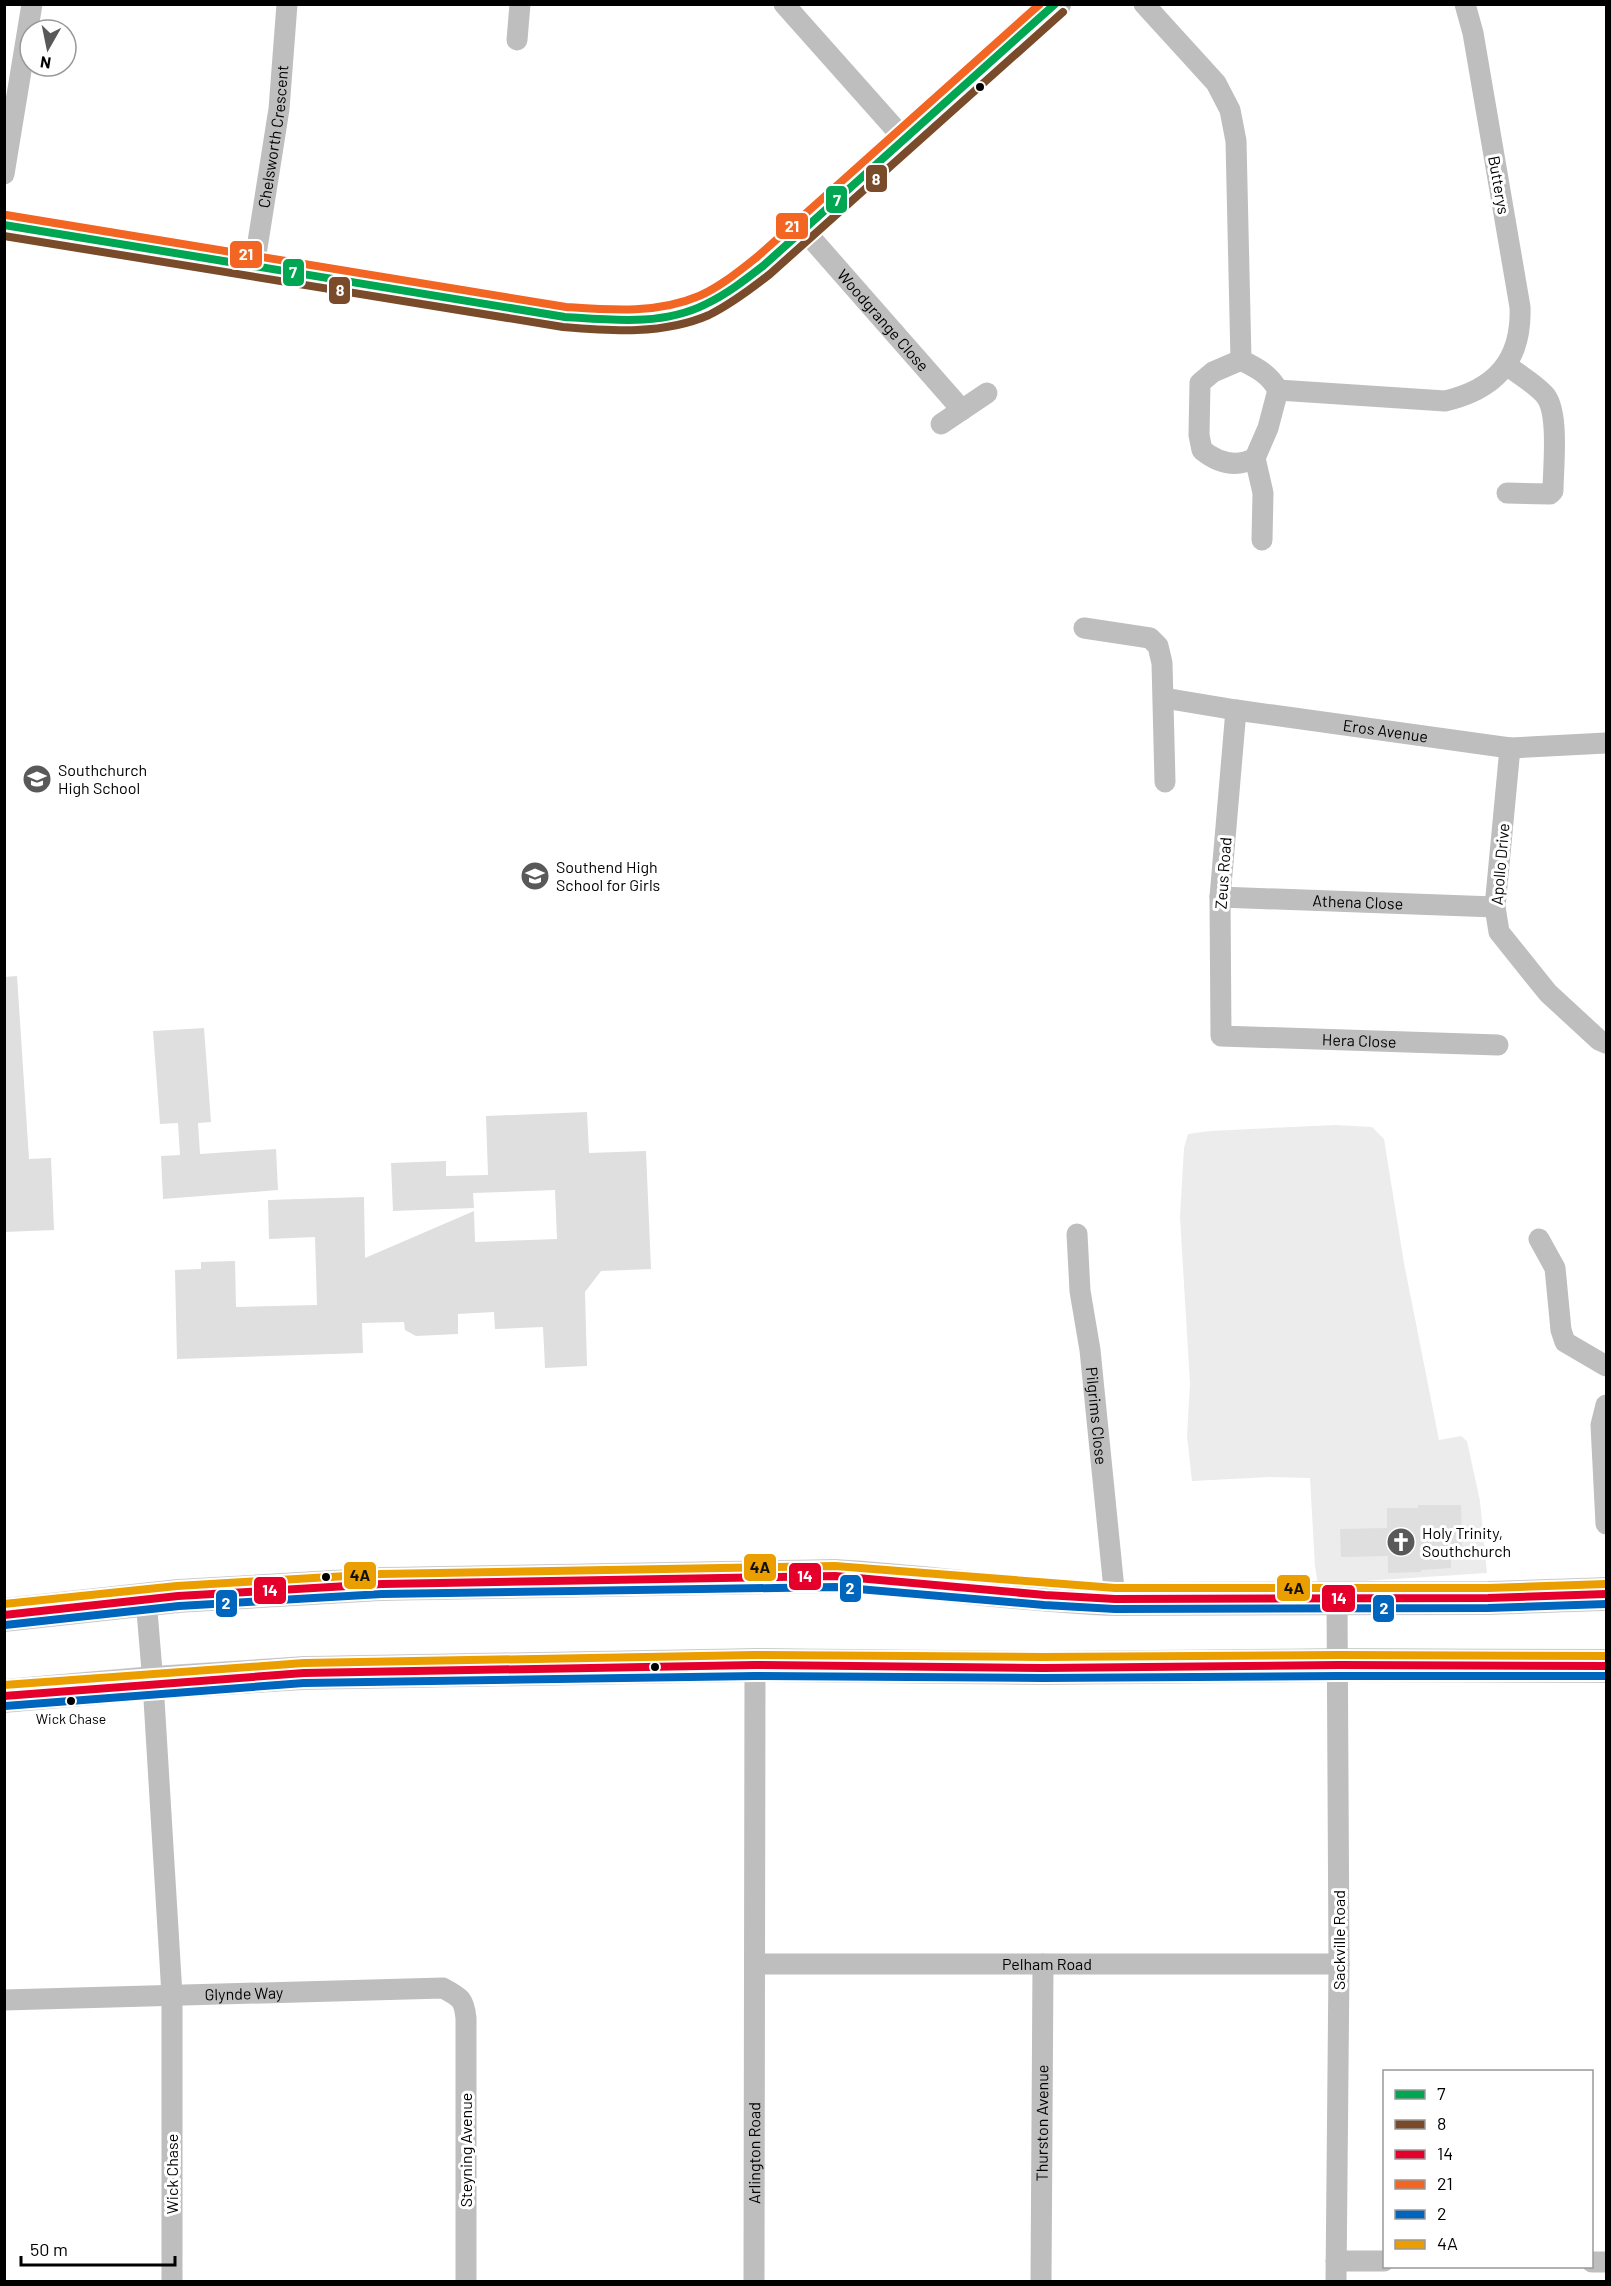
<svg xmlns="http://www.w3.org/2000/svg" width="1611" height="2286" viewBox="0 0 1611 2286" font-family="Barlow,sans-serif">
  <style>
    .green { fill: #ececec }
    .building { fill: #dfdfdf }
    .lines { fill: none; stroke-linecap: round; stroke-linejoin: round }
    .primary-casing { stroke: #dbdbdb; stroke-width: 34 }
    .street { stroke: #bebebe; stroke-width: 21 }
    .secondary { stroke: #b8b8b8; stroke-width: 30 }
    .primary { stroke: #bebebe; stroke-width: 33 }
    .bus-1-casing { stroke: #fff; stroke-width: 12 }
    .bus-2-casing { stroke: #fff; stroke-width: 12 }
    .bus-3-casing { stroke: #fff; stroke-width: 12 }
    .bus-4-casing { stroke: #fff; stroke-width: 12 }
    .bus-5-casing { stroke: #fff; stroke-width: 12 }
    .bus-6-casing { stroke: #fff; stroke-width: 12 }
    .bus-1 { stroke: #00a651; stroke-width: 8 }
    .bus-2 { stroke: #7a4b2a; stroke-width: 8 }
    .bus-3 { stroke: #e4002b; stroke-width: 8 }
    .bus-4 { stroke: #f26522; stroke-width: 8 }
    .bus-5 { stroke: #0065bd; stroke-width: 8 }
    .bus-6 { stroke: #eb9e00; stroke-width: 8 }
    .bus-dot { fill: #000; stroke: #fff; stroke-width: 2 }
    .labels { text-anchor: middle; stroke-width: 6; stroke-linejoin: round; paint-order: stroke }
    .bus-label { font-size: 14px; fill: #000; stroke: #fff }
    .street-label { font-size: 16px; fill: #000; stroke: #fff }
    .poi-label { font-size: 16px; fill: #000; stroke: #fff; text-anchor: start }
    .line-badge { stroke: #fff; stroke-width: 2 }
    .badge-label { font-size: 16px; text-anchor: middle; font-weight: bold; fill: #fff }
    .pale-badge-label { font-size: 16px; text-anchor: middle; font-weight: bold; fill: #111 }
  </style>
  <rect width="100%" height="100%" fill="#fff"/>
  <polygon class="green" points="1335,1125 1372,1127 1384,1139 1404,1263 1439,1440 1461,1436 1467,1441 1480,1501 1487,1573 1318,1584 1315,1567 1310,1478 1270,1477 1192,1481 1187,1436 1190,1384 1180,1217 1184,1148 1188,1134 1210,1131"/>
  <g class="building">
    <polygon points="17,976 29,1159 51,1158 54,1230 4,1232 4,977"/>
    <polygon points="204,1028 211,1122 198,1123 200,1154 276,1149 278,1190 163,1199 161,1156 180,1155 178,1123 160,1124 153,1031"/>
    <polygon points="587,1112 589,1153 646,1151 651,1269 601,1271 585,1292 587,1366 545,1368 543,1327 495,1329 494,1312 458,1314 458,1334 416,1336 405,1330 404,1322 362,1323 363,1353 177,1359 175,1270 201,1269 201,1262 235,1261 236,1307 317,1305 315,1237 269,1239 268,1200 364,1197 365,1258 474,1211 475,1242 557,1239 555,1190 473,1193 474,1208 393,1211 391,1163 446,1161 446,1176 488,1175 486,1116"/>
    <polygon points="1418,1505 1461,1505 1462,1554 1451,1554 1451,1568 1421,1570 1421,1572 1388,1573 1388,1556 1341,1557 1340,1529 1387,1528 1387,1508 1418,1508"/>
  </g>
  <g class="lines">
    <g class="primary-casing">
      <g id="primary">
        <path d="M4 1615 178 1596 382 1584 835 1576C929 1581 1021 1596 1115 1599L1488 1598 1606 1594"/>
        <polyline points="4,1696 153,1683 304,1673 755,1665 1043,1668 1339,1665 1606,1666"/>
      </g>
    </g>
    <g class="street">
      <polyline points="784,4 905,140"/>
      <path d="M1144 4 1216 83 1230 110 1236 141 1241 360C1257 368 1269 374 1278 390L1445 401C1496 389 1522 360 1520 307L1473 33 1465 4"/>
      <polyline points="517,40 520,4"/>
      <polyline points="4,174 32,4"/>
      <path id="s1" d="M804 230 962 410"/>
      <path id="s2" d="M254 267 279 109 287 4"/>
      <path d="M1241 360 1213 372 1200 383 1199 435 1202 450C1218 463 1236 468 1255 458L1268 428 1278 390"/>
      <path d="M1507 365C1519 375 1534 383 1544 394 1560 410 1553 468 1553 491L1550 494 1507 493"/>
      <polyline points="941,424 987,393"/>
      <polyline points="1255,458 1263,493 1262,540"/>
      <polyline points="1084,628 1150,638 1158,646 1162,663 1165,782"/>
      <path id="s3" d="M1164 698 1236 710 1510 748 1606 743"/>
      <path id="s4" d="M1236 710 1220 897 1221 1036 1498 1045"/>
      <polyline points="1510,748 1495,907 1499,932 1548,993 1599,1040 1606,1043"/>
      <path id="s5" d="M1220 897 1495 907"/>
      <path id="s6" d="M1077 1234 1080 1291 1090 1350 1115 1599"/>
      <polyline points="1539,1239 1555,1268 1561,1330 1565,1342 1606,1366"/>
      <polyline points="1606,1405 1601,1425 1606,1524"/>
      <polyline points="146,1599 153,1683 172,1995 172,2282"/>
      <path id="s7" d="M755 1964H1339"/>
      <path id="s8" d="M4 2000 443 1988C460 1997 464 1999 466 2018V2282"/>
      <polyline points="1336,2261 1384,2261"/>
      <polyline points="1592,2262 1606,2262"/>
      <path id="s9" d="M754 2282 755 1665"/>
      <path id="s10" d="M1041 2282 1043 1964"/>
      <polyline points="1336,2282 1339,1964 1337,1599"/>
    </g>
    <path class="secondary" d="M4 225 565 317C606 320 647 324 687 312 734 298 795 238 832 205 907 138 982 71 1056 4"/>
    <use href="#primary" class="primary"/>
    <g class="bus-1-casing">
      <path id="bus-1" d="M4 225 565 317C612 320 663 326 706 304 727 294 745 280 763 266L1055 4"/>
    </g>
    <g class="bus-2-casing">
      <path id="bus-2" d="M4 236 563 327C612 331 663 335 709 315 731 304 751 289 770 274L1063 12"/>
    </g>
    <g class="bus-3-casing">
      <g id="bus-3">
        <polyline points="4,1615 178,1596 382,1584 835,1576 1045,1595 1115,1599 1488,1598 1606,1594"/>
        <polyline points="4,1696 304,1673 755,1665 1043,1668 1339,1665 1606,1666"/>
      </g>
    </g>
    <g class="bus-4-casing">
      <path id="bus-4" d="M6 215 566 307C610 310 657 314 699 296 720 287 739 271 757 257L1040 4"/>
    </g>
    <g class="bus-5-casing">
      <g id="bus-5">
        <polyline points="5,1625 179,1606 382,1594 835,1587 1044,1605 1115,1609 1488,1608 1606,1604"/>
        <polyline points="5,1706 304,1683 755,1676 1043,1678 1339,1676 1606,1676"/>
      </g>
    </g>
    <g class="bus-6-casing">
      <g id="bus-6">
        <polyline points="4,1604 177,1586 381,1574 835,1566 1115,1588 1488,1588 1606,1584"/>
        <polyline points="4,1685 304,1663 755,1655 1043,1657 1339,1655 1606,1656"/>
      </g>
    </g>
    <use href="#bus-1" class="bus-1"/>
    <use href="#bus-2" class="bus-2"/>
    <use href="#bus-3" class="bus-3"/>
    <use href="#bus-4" class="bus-4"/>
    <use href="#bus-5" class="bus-5"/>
    <use href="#bus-6" class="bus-6"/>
  </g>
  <defs>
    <g id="school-disc" transform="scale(1.5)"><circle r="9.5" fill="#595959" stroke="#fff"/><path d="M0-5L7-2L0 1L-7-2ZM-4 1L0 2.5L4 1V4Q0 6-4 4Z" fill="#fff"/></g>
    <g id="church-disc" transform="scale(1.5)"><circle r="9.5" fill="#595959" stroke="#fff"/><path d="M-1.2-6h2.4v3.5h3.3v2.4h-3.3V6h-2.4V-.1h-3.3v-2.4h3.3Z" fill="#fff"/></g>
  </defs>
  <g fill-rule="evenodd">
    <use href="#school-disc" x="37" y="779"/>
    <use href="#school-disc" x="535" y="876"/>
    <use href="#church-disc" x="1401" y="1542"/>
  </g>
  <g class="bus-dot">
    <circle cx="980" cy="87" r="5"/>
    <circle cx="326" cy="1577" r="5"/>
    <circle cx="655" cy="1667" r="5"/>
    <circle cx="71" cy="1701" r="5"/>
  </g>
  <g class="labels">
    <g class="bus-label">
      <text x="71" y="1724">Wick Chase</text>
    </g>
    <g class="street-label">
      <text dy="6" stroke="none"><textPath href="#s2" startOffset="132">Chelsworth Crescent</textPath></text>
      <text transform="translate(1499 185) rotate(80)" y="6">Butterys</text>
      <text dy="6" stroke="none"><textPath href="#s1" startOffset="120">Woodgrange Close</textPath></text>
      <text dy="6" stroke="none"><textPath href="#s3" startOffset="224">Eros Avenue</textPath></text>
      <text transform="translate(1500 864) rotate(-85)" y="6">Apollo Drive</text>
      <text transform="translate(1223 873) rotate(-86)" y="6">Zeus Road</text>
      <text dy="6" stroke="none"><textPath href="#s5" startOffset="138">Athena Close</textPath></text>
      <text dy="6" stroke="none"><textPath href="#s4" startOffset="465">Hera Close</textPath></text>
      <text dy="6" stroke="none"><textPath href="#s6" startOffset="183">Pilgrims Close</textPath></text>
      <text transform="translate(1339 1940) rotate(-90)" y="6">Sackville Road</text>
      <text dy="6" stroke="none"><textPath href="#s7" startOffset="292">Pelham Road</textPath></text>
      <text dy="6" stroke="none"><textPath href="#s8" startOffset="240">Glynde Way</textPath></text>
      <text dy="6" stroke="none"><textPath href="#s10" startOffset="159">Thurston Avenue</textPath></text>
      <text transform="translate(466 2150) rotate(-90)" y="6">Steyning Avenue</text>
      <text dy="6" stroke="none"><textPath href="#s9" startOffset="129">Arlington Road</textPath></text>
      <text transform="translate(172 2174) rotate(-90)" y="6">Wick Chase</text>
    </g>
    <g class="poi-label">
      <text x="58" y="776">Southchurch<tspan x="58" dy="18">High School</tspan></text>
      <text x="556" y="873">Southend High<tspan x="556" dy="18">School for Girls</tspan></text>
      <text x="1422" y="1539">Holy Trinity,<tspan x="1422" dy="18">Southchurch</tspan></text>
    </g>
  </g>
  <g class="line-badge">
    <rect x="865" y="164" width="23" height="29" rx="6" fill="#7a4b2a"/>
    <rect x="825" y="185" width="23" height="29" rx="6" fill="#00a651"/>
    <rect x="775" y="212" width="34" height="28" rx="6" fill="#f26522"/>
    <rect x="229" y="240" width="34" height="29" rx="6" fill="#f26522"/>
    <rect x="282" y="258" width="23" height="29" rx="6" fill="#00a651"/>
    <rect x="328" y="276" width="23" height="29" rx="6" fill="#7a4b2a"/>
    <rect x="743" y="1553" width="34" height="29" rx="6" fill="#eb9e00"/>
    <rect x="343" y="1561" width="34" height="29" rx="6" fill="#eb9e00"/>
    <rect x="788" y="1562" width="34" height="29" rx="6" fill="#e4002b"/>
    <rect x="1276" y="1574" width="35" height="28" rx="6" fill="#eb9e00"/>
    <rect x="839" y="1574" width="23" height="29" rx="6" fill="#0065bd"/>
    <rect x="253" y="1576" width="34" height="29" rx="6" fill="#e4002b"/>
    <rect x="1321" y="1584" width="35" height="29" rx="6" fill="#e4002b"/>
    <rect x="215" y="1589" width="23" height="29" rx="6" fill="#0065bd"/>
    <rect x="1372" y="1594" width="23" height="29" rx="6" fill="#0065bd"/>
  </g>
  <g class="badge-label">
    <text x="876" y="185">8</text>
    <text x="837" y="206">7</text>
    <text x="792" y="232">21</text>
    <text x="246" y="260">21</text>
    <text x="293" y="278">7</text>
    <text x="340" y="296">8</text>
    <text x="805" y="1582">14</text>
    <text x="850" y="1594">2</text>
    <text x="270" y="1596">14</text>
    <text x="1339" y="1604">14</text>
    <text x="226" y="1609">2</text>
    <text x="1384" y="1614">2</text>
  </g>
  <g class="pale-badge-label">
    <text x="760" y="1573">4A</text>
    <text x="360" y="1581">4A</text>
    <text x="1294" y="1594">4A</text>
  </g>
  <rect width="1611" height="2286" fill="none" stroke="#000000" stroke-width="12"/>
  <rect x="1383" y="2070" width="210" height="198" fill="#ffffff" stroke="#999999" stroke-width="1.5"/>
  <rect x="1395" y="2090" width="30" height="9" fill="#00a651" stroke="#999999" stroke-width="1.5"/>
  <text x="1437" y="2100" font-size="18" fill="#000000">7</text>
  <rect x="1395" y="2120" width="30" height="9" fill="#7a4b2a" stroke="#999999" stroke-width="1.5"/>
  <text x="1437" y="2130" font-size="18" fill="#000000">8</text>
  <rect x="1395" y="2150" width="30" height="9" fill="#e4002b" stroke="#999999" stroke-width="1.5"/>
  <text x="1437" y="2160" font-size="18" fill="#000000">14</text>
  <rect x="1395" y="2180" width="30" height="9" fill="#f26522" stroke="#999999" stroke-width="1.5"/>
  <text x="1437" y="2190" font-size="18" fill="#000000">21</text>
  <rect x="1395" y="2210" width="30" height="9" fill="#0065bd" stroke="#999999" stroke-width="1.5"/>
  <text x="1437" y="2220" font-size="18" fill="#000000">2</text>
  <rect x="1395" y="2240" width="30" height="9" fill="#eb9e00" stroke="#999999" stroke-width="1.5"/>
  <text x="1437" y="2250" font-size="18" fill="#000000">4A</text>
  <g transform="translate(48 48) rotate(189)"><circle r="28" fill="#ffffff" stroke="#999999" stroke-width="1.5"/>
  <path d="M0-4.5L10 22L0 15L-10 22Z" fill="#595959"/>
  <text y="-9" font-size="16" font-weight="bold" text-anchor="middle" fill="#000000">N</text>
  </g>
  <path d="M21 2256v9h154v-9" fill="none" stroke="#000000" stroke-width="3"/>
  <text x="30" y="2256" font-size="18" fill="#000000" stroke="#ffffff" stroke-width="4.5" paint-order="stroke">50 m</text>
</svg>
